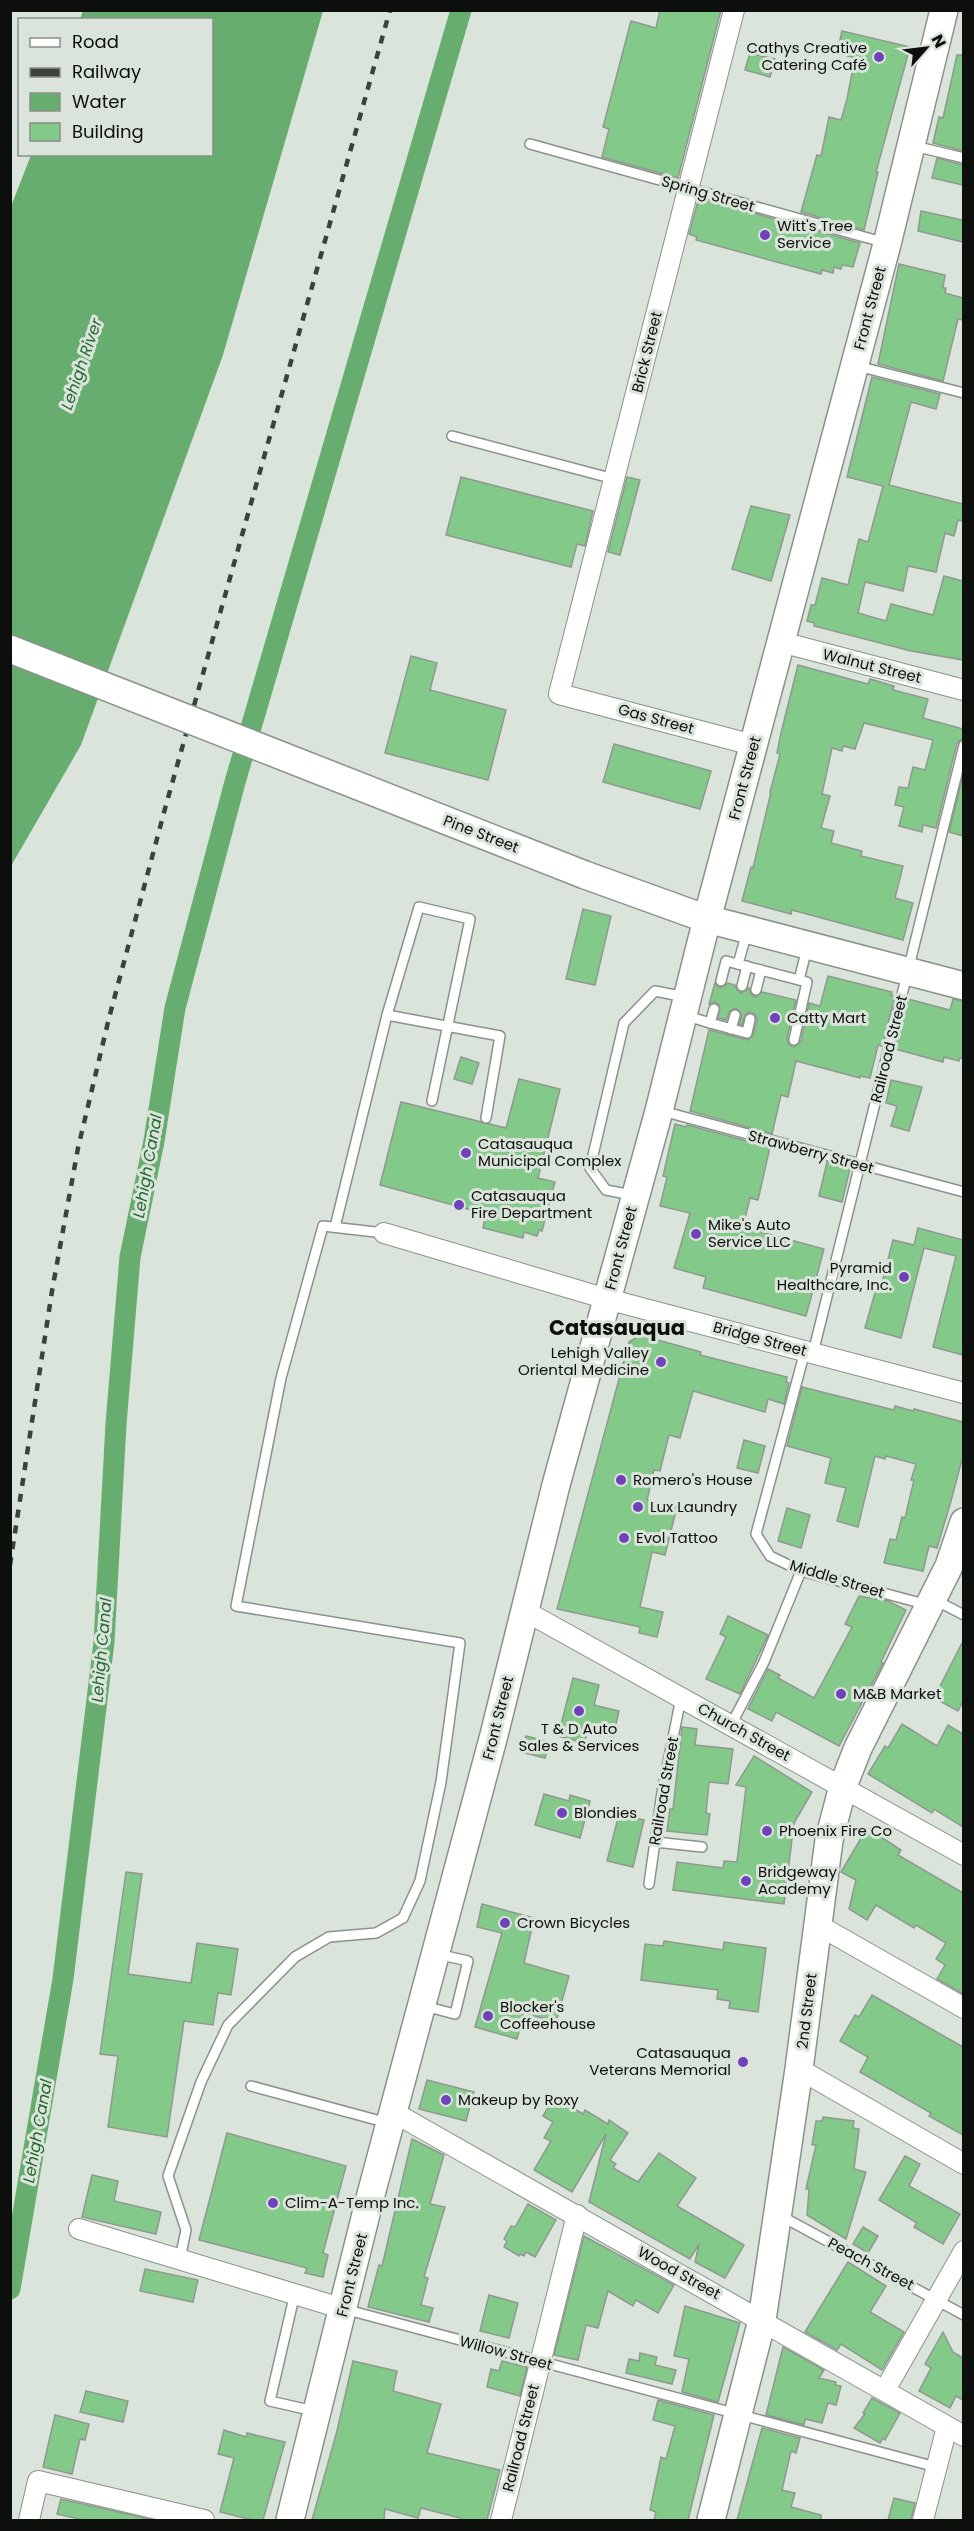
<svg xmlns="http://www.w3.org/2000/svg" width="974" height="2531" viewBox="0 0 974 2531" font-family="Poppins,sans-serif">
  <style>
    .water { fill: #68ad70 }
    .lines { fill: none; stroke-linecap: round; stroke-linejoin: round }
    .canal { stroke: #68ad70; stroke-width: 21 }
    .building { fill: #82c98a; stroke: #8f9990; stroke-width: 1.5 }
    .lane-casing { stroke: #899389; stroke-width: 12 }
    .street-casing { stroke: #899389; stroke-width: 22 }
    .secondary-casing { stroke: #899389; stroke-width: 30 }
    .lane { stroke: #fff; stroke-width: 9 }
    .street { stroke: #fff; stroke-width: 20 }
    .secondary { stroke: #fff; stroke-width: 27 }
    .rail { stroke: #3c413c; stroke-width: 4.5; stroke-dasharray: 8 8; stroke-linecap: butt }
    .secondary-bridge-casing { stroke: #899389; stroke-width: 30; stroke-linecap: butt }
    .secondary-bridge { stroke: #fff; stroke-width: 27 }
    .poi-dot { fill: #7042ba; stroke: #dae4da; stroke-width: 2 }
    .labels { text-anchor: middle; stroke-width: 6; stroke-linejoin: round; paint-order: stroke }
    .poi-label { font-size: 15px; fill: #0c0f0c; stroke: #dae4da; text-anchor: start }
    .street-label { font-size: 15px; fill: #0c0f0c; stroke: #dae4da }
    .water-label { font-size: 16px; font-style: italic; fill: #20682f; stroke: #dae4da }
    .district-label { font-size: 21px; font-weight: bold; fill: #0c0f0c; stroke: #dae4da }
  </style>
  <rect width="100%" height="100%" fill="#dae4da"/>
  <polygon class="water" points="83,11 323,11 223,355 81,745 11,866 10,209 31,155 212,154 212,20 80,19"/>
  <g class="lines">
    <polyline class="canal" points="10,2289 63,1979 104,1642 116,1424 130,1257 154,1141 175,1008 235,782 461,10"/>
  </g>
  <g class="building">
    <polygon points="660,10 721,10 678,178 602,157 609,129 603,127 631,21 656,28"/>
    <polygon points="842,31 910,47 876,172 878,172 864,230 801,212 817,155 821,156 829,117 841,120 847,99 855,58 837,53"/>
    <polygon points="750,53 775,59 770,77 745,70"/>
    <polygon points="957,55 963,55 963,151 933,143 939,117 943,118"/>
    <polygon points="937,158 963,165 963,185 932,178"/>
    <polygon points="703,199 860,243 853,267 842,265 841,269 834,267 833,273 822,270 821,274 696,240 697,237 689,234 698,201"/>
    <polygon points="921,211 963,220 963,242 918,231"/>
    <polygon points="899,264 945,275 943,288 946,288 945,293 963,298 963,320 958,319 943,381 878,364"/>
    <polygon points="872,377 940,394 936,409 911,402 889,485 963,504 963,521 958,520 954,536 945,533 936,572 908,566 903,591 865,582 858,613 886,621 891,604 933,615 944,576 963,581 963,660 911,651 814,626 814,623 807,621 811,605 815,605 822,578 848,585 859,539 868,542 883,486 847,477"/>
    <polygon points="461,477 593,511 585,546 577,544 571,567 446,535"/>
    <polygon points="627,477 640,480 620,555 608,552"/>
    <polygon points="751,506 790,515 771,581 732,569"/>
    <polygon points="411,656 437,663 430,690 506,710 488,780 385,753"/>
    <polygon points="798,665 868,684 870,679 894,686 893,690 928,699 923,718 963,729 963,738 957,743 936,828 923,825 922,832 899,826 904,807 895,805 899,787 908,788 913,767 925,770 933,740 864,723 855,749 843,746 842,751 832,748 822,794 830,796 821,828 834,831 831,843 862,851 861,856 903,866 895,898 913,903 903,940 792,910 791,914 742,901 751,867 753,868 771,792 770,792 780,754 777,753 781,733"/>
    <polygon points="614,744 711,771 700,809 603,782"/>
    <polygon points="963,775 963,836 949,832"/>
    <polygon points="583,909 611,916 595,985 566,979"/>
    <polygon points="828,976 892,992 891,995 895,996 882,1046 878,1045 870,1078 860,1076 860,1078 796,1061 788,1097 781,1095 772,1134 690,1111 709,1030 748,1040 753,1035 757,1020 755,1014 748,1012 745,1015 742,1025 739,1024 742,1014 736,1008 730,1011 726,1020 718,1018 719,1005 715,1002 709,1004 715,983 720,988 728,983 735,985 737,990 741,993 749,988 751,994 755,997 762,992 796,1000 787,1039 789,1045 795,1047 801,1041 809,1003 820,1006"/>
    <polygon points="908,999 950,1010 953,999 963,1001 963,1058 960,1058 959,1061 944,1057 943,1062 895,1049"/>
    <polygon points="461,1057 479,1063 472,1084 454,1079"/>
    <polygon points="519,1079 560,1089 538,1178 555,1182 542,1231 539,1230 537,1236 524,1232 523,1238 483,1228 485,1217 474,1214 475,1211 380,1185 401,1102 506,1128"/>
    <polygon points="891,1080 922,1087 909,1131 891,1126 897,1106 886,1103"/>
    <polygon points="675,1124 686,1127 687,1125 770,1147 758,1200 750,1198 743,1227 824,1249 806,1316 703,1288 706,1277 674,1268 690,1213 660,1206 667,1177 663,1176"/>
    <polygon points="827,1162 850,1169 842,1202 819,1196"/>
    <polygon points="918,1228 963,1240 963,1355 933,1347 956,1256 924,1248 901,1338 865,1328 876,1289 880,1290 893,1240 914,1245"/>
    <polygon points="640,1335 701,1352 700,1355 787,1377 786,1382 789,1383 784,1404 768,1399 765,1412 693,1391 680,1438 669,1435 660,1471 654,1470 647,1500 677,1507 665,1555 652,1552 640,1607 663,1612 657,1637 639,1633 640,1627 557,1609 629,1342"/>
    <polygon points="802,1387 894,1410 895,1406 913,1411 914,1409 963,1422 963,1456 951,1501 937,1548 929,1546 923,1571 884,1563 890,1539 896,1540 902,1517 905,1518 914,1480 911,1480 916,1464 886,1456 885,1459 875,1456 858,1527 837,1521 846,1488 825,1483 831,1458 787,1446"/>
    <polygon points="744,1440 765,1446 758,1473 737,1468"/>
    <polygon points="787,1508 810,1515 801,1548 778,1541"/>
    <polygon points="859,1596 888,1601 906,1610 881,1662 883,1663 839,1746 776,1712 772,1721 748,1709 768,1669 780,1675 778,1678 814,1698 852,1627 845,1624"/>
    <polygon points="728,1616 768,1635 740,1694 706,1679 726,1637 720,1634"/>
    <polygon points="963,1641 963,1701 958,1711 934,1698"/>
    <polygon points="573,1678 599,1685 594,1705 619,1711 613,1737 588,1730 584,1743 558,1736"/>
    <polygon points="902,1724 937,1746 948,1725 963,1734 963,1827 934,1809 932,1813 868,1774 885,1746 888,1748"/>
    <polygon points="682,1727 697,1729 695,1745 733,1749 728,1784 709,1782 706,1813 710,1814 707,1835 667,1831 670,1809 673,1809"/>
    <polygon points="526,1736 550,1742 545,1758 521,1752"/>
    <polygon points="754,1756 812,1792 794,1823 784,1904 673,1890 677,1862 723,1868 724,1861 737,1862 746,1787 736,1785"/>
    <polygon points="544,1794 569,1801 570,1795 590,1801 580,1838 535,1825"/>
    <polygon points="619,1814 644,1820 633,1867 607,1861"/>
    <polygon points="867,1828 901,1850 898,1855 963,1893 963,1994 937,1979 945,1965 936,1959 946,1943 916,1925 914,1928 876,1905 867,1920 849,1909 856,1880 841,1872"/>
    <polygon points="126,1872 142,1874 128,1974 191,1983 197,1943 238,1949 231,1995 218,1993 213,2025 184,2021 167,2137 108,2127 118,2056 100,2054"/>
    <polygon points="482,1904 534,1918 524,1963 569,1976 556,2022 524,2013 517,2039 475,2027 502,1933 477,1927"/>
    <polygon points="664,1941 723,1950 724,1942 766,1948 758,2012 729,2008 730,2001 717,1999 718,1990 641,1980 645,1944 663,1946"/>
    <polygon points="872,1995 963,2047 963,2135 929,2116 931,2113 860,2072 868,2057 840,2041 855,2015 859,2017"/>
    <polygon points="427,2080 474,2092 466,2121 419,2109"/>
    <polygon points="554,2097 583,2114 585,2110 608,2124 609,2120 628,2133 610,2160 616,2164 613,2168 638,2182 659,2153 696,2178 677,2206 744,2245 725,2278 695,2262 699,2244 690,2259 589,2202 606,2134 572,2192 534,2170 551,2141 544,2138 553,2122 543,2116"/>
    <polygon points="823,2117 854,2121 853,2128 859,2129 854,2169 866,2172 846,2239 807,2215 809,2189 806,2189 816,2145 812,2145 816,2121 822,2121"/>
    <polygon points="227,2133 346,2166 323,2253 328,2255 323,2277 305,2273 307,2268 199,2240"/>
    <polygon points="412,2139 444,2155 430,2204 445,2207 424,2277 428,2278 421,2305 433,2308 429,2322 368,2307 379,2265 382,2266"/>
    <polygon points="905,2156 920,2164 909,2186 960,2214 943,2244 914,2227 917,2223 879,2200"/>
    <polygon points="92,2175 118,2181 114,2201 161,2212 156,2234 82,2217"/>
    <polygon points="528,2204 556,2220 535,2257 526,2252 524,2256 520,2254 519,2256 504,2247 507,2241 504,2239 511,2226 515,2227"/>
    <polygon points="863,2227 878,2236 868,2253 853,2244"/>
    <polygon points="584,2236 674,2285 658,2313 636,2300 633,2306 608,2291 598,2328 586,2325 578,2360 554,2355"/>
    <polygon points="848,2262 886,2286 870,2312 904,2332 882,2370 841,2344 837,2350 805,2332"/>
    <polygon points="145,2269 198,2280 193,2302 140,2291"/>
    <polygon points="489,2295 518,2303 509,2338 480,2331"/>
    <polygon points="685,2306 740,2323 718,2402 682,2392 689,2359 674,2356"/>
    <polygon points="943,2332 953,2352 963,2358 963,2400 956,2396 950,2408 919,2391 931,2368 925,2364"/>
    <polygon points="783,2347 824,2370 819,2378 836,2382 835,2385 841,2386 836,2405 828,2403 822,2423 805,2419 804,2425 766,2415"/>
    <polygon points="640,2353 657,2357 655,2365 676,2370 672,2384 626,2373 629,2359 639,2361"/>
    <polygon points="353,2361 397,2371 393,2391 441,2404 427,2453 500,2470 487,2520 460,2520 460,2518 421,2508 418,2518 385,2509 384,2520 312,2520 337,2431"/>
    <polygon points="502,2361 527,2367 520,2396 487,2387 491,2369 499,2371"/>
    <polygon points="86,2391 128,2401 123,2422 80,2412"/>
    <polygon points="872,2398 900,2413 885,2440 883,2438 880,2443 854,2428 865,2414 863,2413"/>
    <polygon points="658,2400 714,2415 688,2520 654,2520 656,2512 650,2510 661,2457 666,2459 675,2426 653,2420"/>
    <polygon points="55,2415 89,2424 85,2440 80,2439 72,2474 43,2467"/>
    <polygon points="762,2428 800,2438 796,2453 791,2451 782,2490 795,2493 791,2507 821,2515 821,2520 737,2520"/>
    <polygon points="224,2430 246,2437 247,2433 285,2442 263,2520 252,2520 220,2512 234,2458 218,2454"/>
    <polygon points="894,2498 915,2503 911,2520 888,2520"/>
    <polygon points="61,2499 154,2520 83,2520 57,2514"/>
  </g>
  <g class="lines">
    <g class="lane-casing">
      <g id="lane">
        <polyline points="530,144 886,243"/>
        <polyline points="914,146 964,158"/>
        <polyline points="857,366 964,393"/>
        <polyline points="452,436 614,479"/>
        <polyline points="738,964 747,932"/>
        <polyline points="721,981 726,961 799,980 807,948"/>
        <polyline points="742,986 747,966"/>
        <polyline points="756,990 761,970"/>
        <polyline points="714,1009 710,1023 747,1033 750,1019"/>
        <polyline points="387,1015 500,1036 486,1118"/>
        <polyline points="684,1015 710,1023"/>
        <polyline points="731,1029 735,1015"/>
        <polyline points="794,1040 807,982 799,980"/>
        <polyline points="662,1111 964,1192"/>
        <polyline points="632,1195 606,1190 590,1168 624,1023 655,991 685,997"/>
        <polyline points="335,1227 387,1015 419,907 470,919 432,1101"/>
        <polyline points="805,1351 756,1534 770,1556 801,1571 928,1605"/>
        <polyline points="813,1353 964,745"/>
        <polyline points="935,1600 964,1615"/>
        <polyline points="731,1725 764,1662 801,1571"/>
        <polyline points="655,1842 702,1847"/>
        <polyline points="649,1884 662,1792 681,1698"/>
        <polyline points="424,2006 455,2014 468,1961 437,1954"/>
        <polyline points="251,2086 388,2123"/>
        <polyline points="781,2216 964,2315"/>
        <polyline points="180,2259 186,2230 168,2176 201,2082 228,2025 295,1957 329,1937 376,1933 403,1918 420,1881 441,1782 460,1643 236,1606 281,1378 323,1226 384,1233"/>
        <polyline points="295,2293 270,2401 314,2411"/>
        <polyline points="344,2309 936,2467"/>
      </g>
    </g>
    <g class="street-casing">
      <g id="street">
        <polyline points="734,10 559,694 753,745"/>
        <polyline points="781,642 964,690"/>
        <polyline points="384,1233 607,1299 964,1393"/>
        <polyline points="525,1611 964,1855"/>
        <polyline points="818,1925 964,2008"/>
        <polyline points="799,2069 964,2164"/>
        <polyline points="393,2112 964,2436"/>
        <polyline points="79,2229 344,2309"/>
        <polyline points="885,2390 964,2251"/>
        <polyline points="29,2520 38,2481 204,2520"/>
        <polyline points="501,2520 577,2215"/>
        <polyline points="923,2520 947,2427"/>
      </g>
    </g>
    <g class="secondary-casing">
      <g id="secondary">
        <polyline points="585,875 707,919 964,986"/>
        <polyline points="290,2520 370,2198 494,1735 556,1485 659,1111 707,919 887,244 944,10"/>
        <polyline points="711,2520 762,2320 799,2069 829,1840 843,1786 858,1748 949,1566 964,1522"/>
      </g>
    </g>
    <use href="#lane" class="lane"/>
    <use href="#street" class="street"/>
    <use href="#secondary" class="secondary"/>
    <polyline class="rail" points="10,1565 52,1291 78,1148 109,1018 166,805 390,10"/>
    <g class="secondary-bridge-casing">
      <polyline id="secondary-bridge" points="10,649 585,875"/>
    </g>
    <use href="#secondary-bridge" class="secondary-bridge"/>
  </g>
  <g class="poi-dot">
    <circle cx="879" cy="57" r="6"/>
    <circle cx="765" cy="235" r="6"/>
    <circle cx="775" cy="1018" r="6"/>
    <circle cx="466" cy="1153" r="6"/>
    <circle cx="459" cy="1205" r="6"/>
    <circle cx="696" cy="1234" r="6"/>
    <circle cx="904" cy="1277" r="6"/>
    <circle cx="661" cy="1362" r="6"/>
    <circle cx="621" cy="1480" r="6"/>
    <circle cx="638" cy="1507" r="6"/>
    <circle cx="624" cy="1538" r="6"/>
    <circle cx="841" cy="1694" r="6"/>
    <circle cx="579" cy="1711" r="6"/>
    <circle cx="562" cy="1813" r="6"/>
    <circle cx="767" cy="1831" r="6"/>
    <circle cx="746" cy="1881" r="6"/>
    <circle cx="505" cy="1923" r="6"/>
    <circle cx="488" cy="2016" r="6"/>
    <circle cx="743" cy="2062" r="6"/>
    <circle cx="446" cy="2100" r="6"/>
    <circle cx="273" cy="2203" r="6"/>
  </g>
  <g class="labels">
    <g class="poi-label">
      <text x="867" y="53" text-anchor="end">Cathys Creative<tspan x="867" dy="17">Catering Café</tspan></text>
      <text x="777" y="231">Witt's Tree<tspan x="777" dy="17">Service</tspan></text>
      <text x="787" y="1023">Catty Mart</text>
      <text x="478" y="1149">Catasauqua<tspan x="478" dy="17">Municipal Complex</tspan></text>
      <text x="471" y="1201">Catasauqua<tspan x="471" dy="17">Fire Department</tspan></text>
      <text x="708" y="1230">Mike's Auto<tspan x="708" dy="17">Service LLC</tspan></text>
      <text x="892" y="1273" text-anchor="end">Pyramid<tspan x="892" dy="17">Healthcare, Inc.</tspan></text>
      <text x="649" y="1358" text-anchor="end">Lehigh Valley<tspan x="649" dy="17">Oriental Medicine</tspan></text>
      <text x="633" y="1485">Romero's House</text>
      <text x="650" y="1512">Lux Laundry</text>
      <text x="636" y="1543">Evol Tattoo</text>
      <text x="853" y="1699">M&amp;B Market</text>
      <text x="579" y="1734" text-anchor="middle">T &amp; D Auto<tspan x="579" dy="17">Sales &amp; Services</tspan></text>
      <text x="574" y="1818">Blondies</text>
      <text x="779" y="1836">Phoenix Fire Co</text>
      <text x="758" y="1877">Bridgeway<tspan x="758" dy="17">Academy</tspan></text>
      <text x="517" y="1928">Crown Bicycles</text>
      <text x="500" y="2012">Blocker's<tspan x="500" dy="17">Coffeehouse</tspan></text>
      <text x="731" y="2058" text-anchor="end">Catasauqua<tspan x="731" dy="17">Veterans Memorial</tspan></text>
      <text x="458" y="2105">Makeup by Roxy</text>
      <text x="285" y="2208">Clim-A-Temp Inc.</text>
    </g>
    <g class="street-label">
      <text transform="translate(708 194) rotate(16)" y="5">Spring Street</text>
      <text transform="translate(870 308) rotate(-75)" y="5">Front Street</text>
      <text transform="translate(647 352) rotate(-76)" y="5">Brick Street</text>
      <text transform="translate(872 666) rotate(14)" y="5">Walnut Street</text>
      <text transform="translate(656 719) rotate(15)" y="5">Gas Street</text>
      <text transform="translate(745 778) rotate(-75)" y="5">Front Street</text>
      <text transform="translate(481 834) rotate(21)" y="5">Pine Street</text>
      <text transform="translate(889 1049) rotate(-76)" y="5">Railroad Street</text>
      <text transform="translate(811 1152) rotate(15)" y="5">Strawberry Street</text>
      <text transform="translate(621 1248) rotate(-75)" y="5">Front Street</text>
      <text transform="translate(760 1339) rotate(15)" y="5">Bridge Street</text>
      <text transform="translate(837 1579) rotate(17)" y="5">Middle Street</text>
      <text transform="translate(498 1718) rotate(-76)" y="5">Front Street</text>
      <text transform="translate(744 1732) rotate(29)" y="5">Church Street</text>
      <text transform="translate(664 1791) rotate(-80)" y="5">Railroad Street</text>
      <text transform="translate(807 2011) rotate(-83)" y="5">2nd Street</text>
      <text transform="translate(871 2264) rotate(28)" y="5">Peach Street</text>
      <text transform="translate(679 2273) rotate(29)" y="5">Wood Street</text>
      <text transform="translate(352 2275) rotate(-76)" y="5">Front Street</text>
      <text transform="translate(506 2353) rotate(15)" y="5">Willow Street</text>
      <text transform="translate(521 2438) rotate(-76)" y="5">Railroad Street</text>
    </g>
    <g class="water-label">
      <text transform="translate(81 364) rotate(-71)" y="6">Lehigh River</text>
      <text transform="translate(147 1166) rotate(-80)" y="6">Lehigh Canal</text>
      <text transform="translate(101 1650) rotate(-85)" y="6">Lehigh Canal</text>
      <text transform="translate(37 2131) rotate(-80)" y="6">Lehigh Canal</text>
    </g>
    <g class="district-label">
      <text x="617" y="1335">Catasauqua</text>
    </g>
  </g>
  <rect width="974" height="2531" fill="none" stroke="#0c0f0c" stroke-width="24"/>
  <rect x="18" y="18" width="195" height="138" fill="#dae4da" stroke="#888f88" stroke-width="1.5"/>
  <rect x="30" y="38" width="30" height="9" fill="#ffffff" stroke="#888f88" stroke-width="1.5"/>
  <text x="72" y="48" font-size="18" fill="#0c0f0c">Road</text>
  <rect x="30" y="68" width="30" height="9" fill="#3c413c" stroke="#888f88" stroke-width="1.5"/>
  <text x="72" y="78" font-size="18" fill="#0c0f0c">Railway</text>
  <rect x="30" y="93" width="30" height="18" fill="#68ad70" stroke="#888f88" stroke-width="1.5"/>
  <text x="72" y="108" font-size="18" fill="#0c0f0c">Water</text>
  <rect x="30" y="123" width="30" height="18" fill="#82c98a" stroke="#888f88" stroke-width="1.5"/>
  <text x="72" y="138" font-size="18" fill="#0c0f0c">Building</text>
  <g transform="translate(926 48) rotate(62)" stroke="#dae4da" stroke-width="4.5" paint-order="stroke">
  <path d="M0-4.5L10 22L0 15L-10 22Z" fill="#0c0f0c"/>
  <text y="-9" font-size="16" font-weight="bold" text-anchor="middle" fill="#0c0f0c">N</text>
  </g>
</svg>
